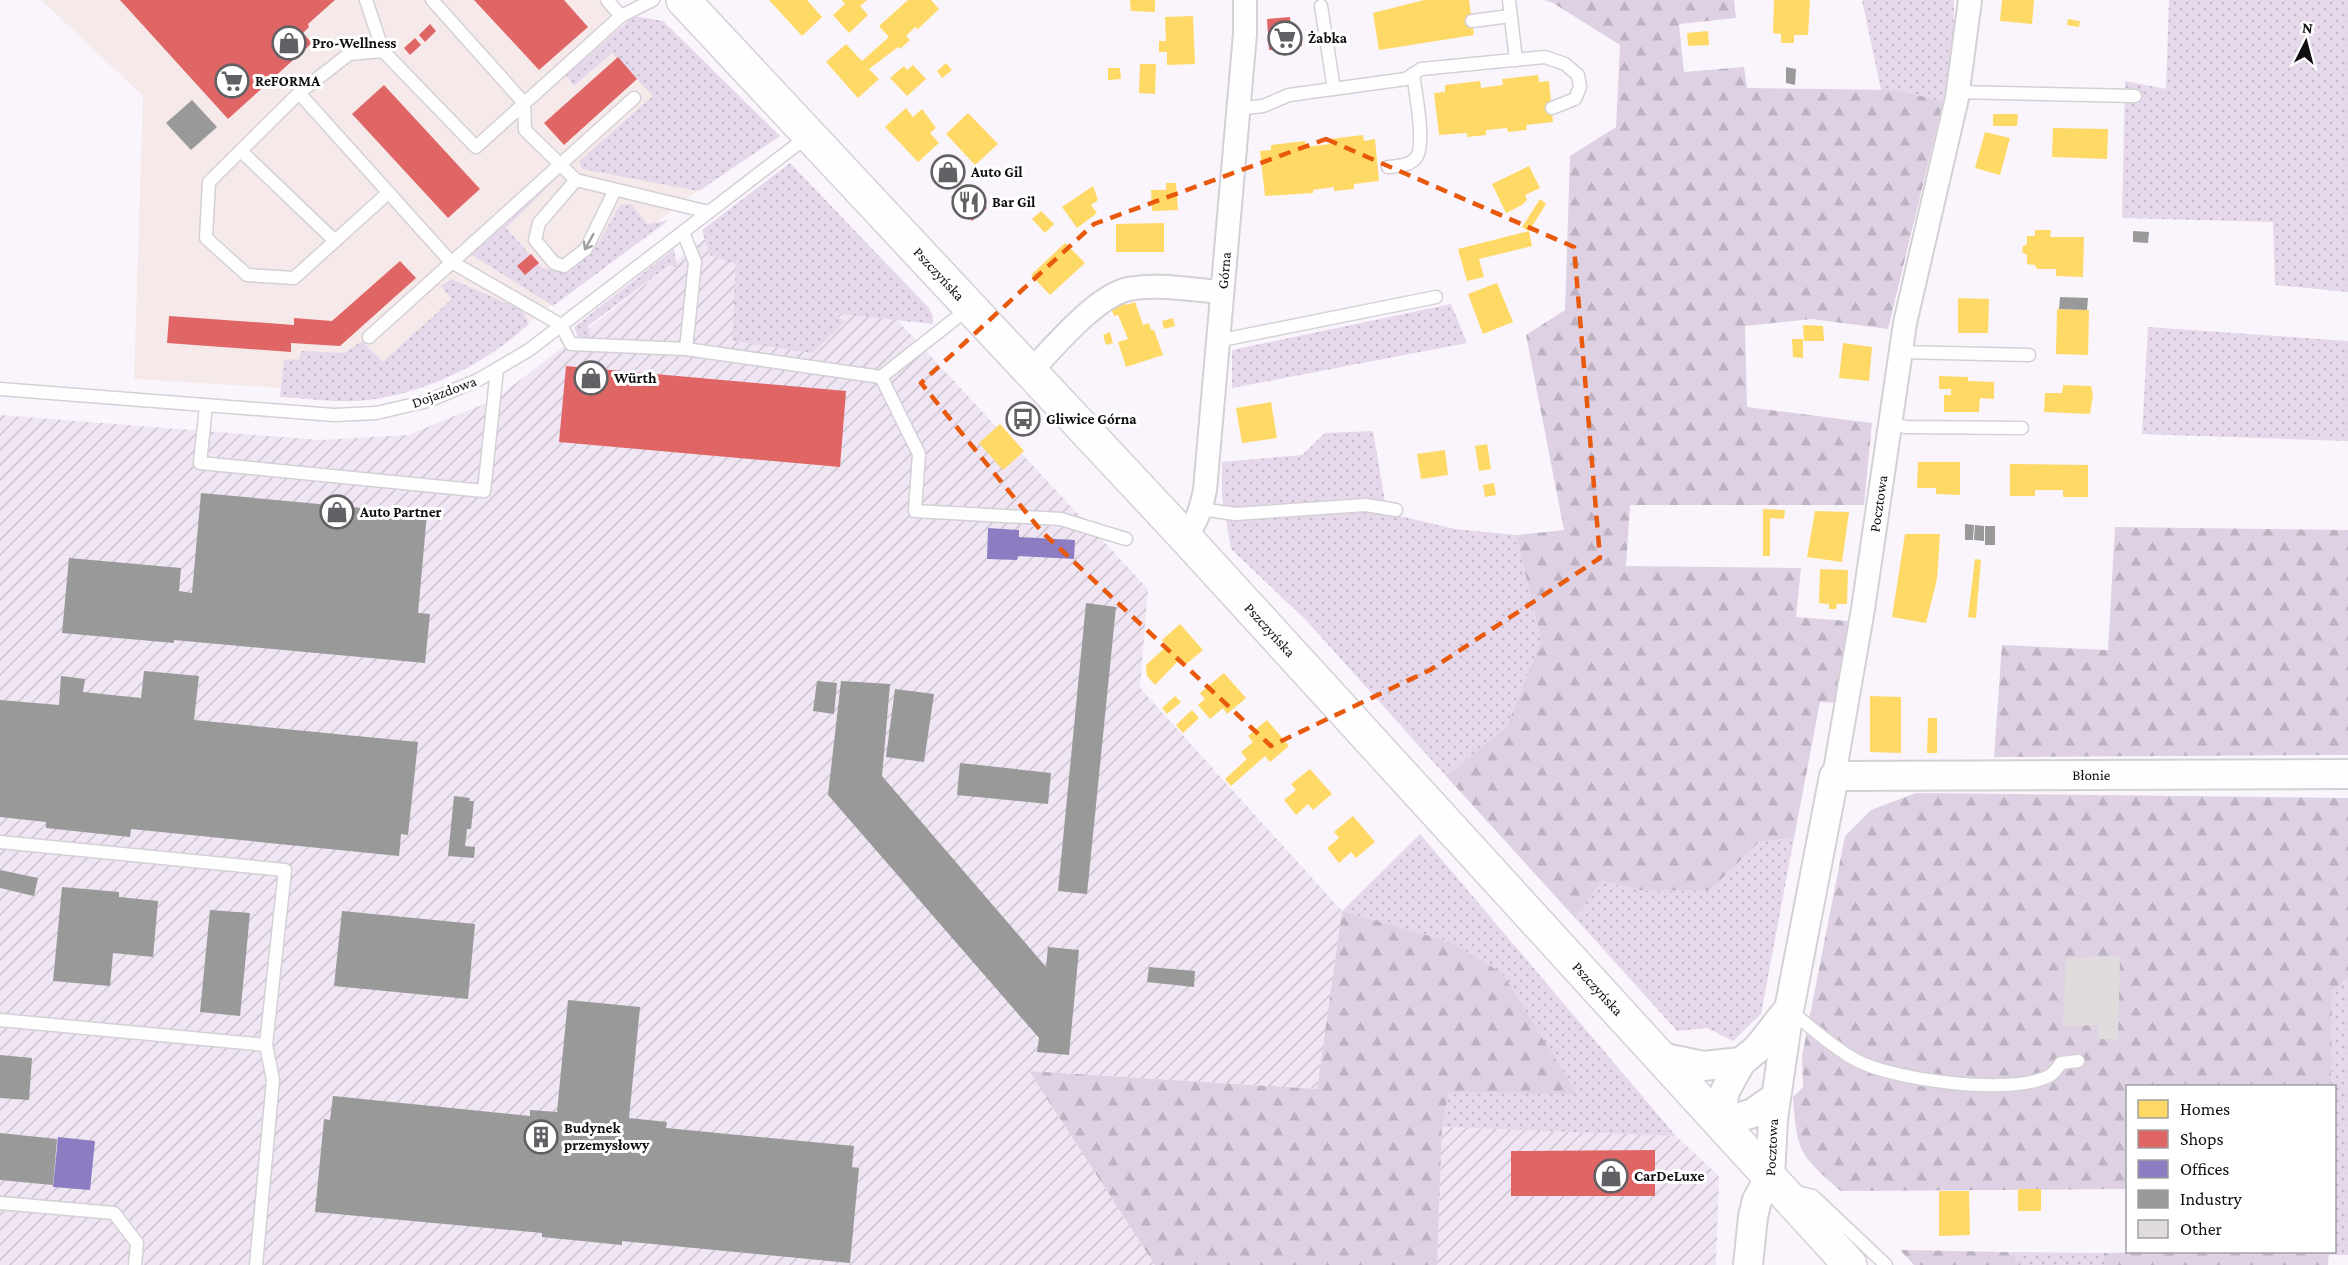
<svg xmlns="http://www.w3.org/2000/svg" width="2348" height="1265" viewBox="0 0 2348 1265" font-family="'Crimson Pro',serif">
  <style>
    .commercial { fill: #f6e9ea }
    .industrial { fill: url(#industrial-furrows) }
    .grass { fill: url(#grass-dots) }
    .forest { fill: url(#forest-firs) }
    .homes { fill: #ffd966 }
    .shops { fill: #e06666 }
    .offices { fill: #8e7cc3 }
    .industry { fill: #999 }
    .building { fill: #e0dcdd }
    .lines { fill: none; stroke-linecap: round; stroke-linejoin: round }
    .service-casing { stroke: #d4d0d6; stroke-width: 15 }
    .minor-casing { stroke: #d4d0d6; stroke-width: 26 }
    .tertiary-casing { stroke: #d4d0d6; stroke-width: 32 }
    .secondary-casing { stroke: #d4d0d6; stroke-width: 36 }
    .service { stroke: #fefeff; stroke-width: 12 }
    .minor { stroke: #fefeff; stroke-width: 22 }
    .tertiary { stroke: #fefeff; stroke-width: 28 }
    .secondary { stroke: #fefeff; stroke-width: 33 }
    .oneway { stroke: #a09ea1 }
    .marked { fill: none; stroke: #e8590c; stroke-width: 4.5; stroke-dasharray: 12 8; stroke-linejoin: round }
    .labels { text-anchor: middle; stroke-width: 6; stroke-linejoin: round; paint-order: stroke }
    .poi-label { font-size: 15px; font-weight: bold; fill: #120f13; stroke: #fff; text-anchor: start }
    .street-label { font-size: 15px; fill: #120f13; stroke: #fff }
  </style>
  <defs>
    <pattern id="industrial-furrows" width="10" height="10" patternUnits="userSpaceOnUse" patternTransform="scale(1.5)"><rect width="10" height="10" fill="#efe5f3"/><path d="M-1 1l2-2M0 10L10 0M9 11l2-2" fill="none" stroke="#ccc3cf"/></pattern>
    <pattern id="grass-dots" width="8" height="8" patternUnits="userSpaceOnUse" patternTransform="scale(1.5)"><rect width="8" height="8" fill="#e6d8eb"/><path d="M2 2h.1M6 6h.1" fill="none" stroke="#c4b8c9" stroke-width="1.8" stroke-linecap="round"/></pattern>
    <pattern id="forest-firs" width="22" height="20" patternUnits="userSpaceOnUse" patternTransform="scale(1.5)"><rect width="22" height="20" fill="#ded1e3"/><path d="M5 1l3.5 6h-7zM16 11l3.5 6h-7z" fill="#bdb2c2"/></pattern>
  </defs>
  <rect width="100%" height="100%" fill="#faf5fc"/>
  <polygon class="commercial" points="41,0 598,0 743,155 513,335 349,392 134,379 143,96"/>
  <g class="industrial">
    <polygon points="773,187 1148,589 1140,688 1342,911 1317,1089 1029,1071 1155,1265 0,1265 0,415 320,440 408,435 494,400"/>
    <polygon points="1442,1127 1676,1136 1719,1176 1716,1265 1437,1265"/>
  </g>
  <g class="grass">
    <polygon points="1862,0 1954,0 1953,56 1943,102 1899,90 1881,90"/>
    <polygon points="2169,0 2348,0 2348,292 2275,285 2273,222 2122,218 2125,81 2166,89"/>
    <polygon points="634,16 663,21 780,136 699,191 582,169 579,161 653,96 612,53 574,86 566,75"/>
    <polygon points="790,163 929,308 933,316 932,324 834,313 845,322 812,353 732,341 736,264 710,255 702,230"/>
    <polygon points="556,179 506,228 542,268 568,273 593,252 620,205 631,204 647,224 669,220 553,306 469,253"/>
    <polygon points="674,249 677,267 670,265 588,326 591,340 581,345 574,327"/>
    <path d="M451 279 522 310 529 324C485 364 428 392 368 400 340 404 308 398 280 397L284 360 299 359 301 351 344 353 362 341 383 362 452 299 441 286Z"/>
    <polygon points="1451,304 1467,343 1232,388 1232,350"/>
    <polygon points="2148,327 2348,341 2348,441 2142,434"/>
    <polygon points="1373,431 1387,513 1455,529 1516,535 1541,640 1507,726 1446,776 1305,619 1231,549 1222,496 1222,462 1302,455 1325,433"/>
    <polygon points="1420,834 1676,1136 1442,1127 1449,1092 1577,1093 1448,941 1342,911"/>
    <polygon points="1794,838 1761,1014 1733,1041 1707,1028 1677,1031 1575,918 1602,881 1644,891 1710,890 1759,842"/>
    <polygon points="2348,977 2348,1255 2329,1255 2329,1252 2334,1252 2334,1086 2331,1086 2332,992"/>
    <polygon points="2008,1252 2104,1253 2104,1265 2021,1265"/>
  </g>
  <g class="forest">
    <polygon points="1544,0 1734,0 1736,18 1679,24 1684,72 1744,67 1747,88 1899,90 1943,102 1888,329 1812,319 1745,326 1747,407 1872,423 1864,505 1630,505 1626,566 1801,568 1796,617 1848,621 1837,703 1820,702 1794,838 1759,842 1710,890 1644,891 1602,881 1575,918 1446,776 1507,726 1541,640 1516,535 1564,530 1526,335 1565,310 1570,156 1616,127 1620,45 1553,3"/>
    <polygon points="2115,527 2348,530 2348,755 1994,757 2002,645 2108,650"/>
    <path d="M1916 793 2348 798V977L2332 992 2331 1086H2128L2127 1189 1841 1191C1799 1154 1797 1153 1793 1097L1803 1087 1802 1056 1845 836 1871 810Z"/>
    <polygon points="1342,911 1448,941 1502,973 1577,1094 1449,1092 1442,1127 1437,1265 1155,1265 1029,1071 1317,1089"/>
    <polygon points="1900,1250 2008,1252 2021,1265 1914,1265"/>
    <polygon points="2165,1252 2329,1252 2328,1265 2104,1265 2104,1253"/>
  </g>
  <g class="homes">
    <polygon points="769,0 807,0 822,17 802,36"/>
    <polygon points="842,0 867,0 860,6 868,15 849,33 833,15 845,4"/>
    <polygon points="908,0 931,0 939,9 918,29 915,27 906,36 910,40 900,49 898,47 869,69 879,79 858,98 826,62 846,44 862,61 889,37 879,26"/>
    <polygon points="1130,0 1155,0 1155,12 1131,11"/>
    <polygon points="1424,0 1469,0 1474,35 1379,50 1373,13"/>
    <polygon points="1774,0 1810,0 1808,35 1794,35 1794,43 1781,43 1781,34 1773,33"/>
    <polygon points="2002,0 2034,0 2032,24 2000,21"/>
    <polygon points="1193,16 1195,64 1167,65 1167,52 1159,52 1159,41 1166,41 1165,17"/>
    <polygon points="2068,19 2080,21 2079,27 2067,25"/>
    <polygon points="1708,31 1709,45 1688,46 1687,33"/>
    <polygon points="946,63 952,70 942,78 937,71"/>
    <polygon points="1140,64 1156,64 1155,94 1139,93"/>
    <polygon points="913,65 926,79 907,96 890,78 904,66 907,70"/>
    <polygon points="1108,68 1120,68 1121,79 1108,80"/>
    <polygon points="1538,75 1539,82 1549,81 1553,122 1526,125 1527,130 1508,132 1507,128 1486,130 1486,135 1467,137 1467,133 1439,135 1434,93 1445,92 1445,85 1480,81 1481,88 1503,85 1502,79"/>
    <polygon points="906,108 913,117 922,109 936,128 930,133 939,143 918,162 885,127"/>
    <polygon points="968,113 998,144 975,165 946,134"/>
    <polygon points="1993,114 2018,114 2017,126 1993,126"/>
    <polygon points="2053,128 2108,129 2107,159 2052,157"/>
    <polygon points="1985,132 2010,138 2000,175 1975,168"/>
    <polygon points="1363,135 1364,141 1375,139 1379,181 1354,184 1354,189 1334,191 1334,187 1313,190 1313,193 1265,196 1260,151 1271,150 1271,145 1305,141 1306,147 1330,144 1329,139"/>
    <polygon points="1529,166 1540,188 1525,195 1527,200 1522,205 1506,213 1492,184"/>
    <polygon points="1166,183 1176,183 1178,210 1152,211 1151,190 1166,190"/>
    <polygon points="1093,186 1098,200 1091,205 1097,213 1077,228 1062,207"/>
    <polygon points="1540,199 1546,204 1529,231 1532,246 1479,259 1484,277 1467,281 1458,249 1529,231 1522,227"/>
    <polygon points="1041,211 1054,224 1045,233 1032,219"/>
    <polygon points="1164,223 1164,252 1116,252 1116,224"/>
    <polygon points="2035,230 2051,230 2050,237 2084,237 2083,277 2056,276 2056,269 2037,269 2035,265 2027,264 2027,255 2022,252 2023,246 2027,244 2027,236 2035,236"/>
    <polygon points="1065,243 1085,263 1050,295 1031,275"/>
    <polygon points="1497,283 1513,322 1483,334 1468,294"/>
    <polygon points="1958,298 1989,299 1988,333 1958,333"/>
    <polygon points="1124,299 1126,305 1135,302 1143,325 1149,323 1151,330 1154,330 1163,355 1126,367 1118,342 1128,339 1118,315 1114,316 1109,304"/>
    <polygon points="2057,309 2089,310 2088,355 2056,354"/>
    <polygon points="1173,318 1175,326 1164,329 1162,321"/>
    <polygon points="1803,325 1823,326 1824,341 1804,341"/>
    <polygon points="1110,332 1113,343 1106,345 1103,335"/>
    <polygon points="1792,339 1803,339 1803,358 1793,357"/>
    <polygon points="1843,343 1872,347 1869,381 1839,378"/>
    <polygon points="1939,376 1968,377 1968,381 1994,382 1994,399 1980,398 1979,412 1944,412 1944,395 1951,395 1951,389 1939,389"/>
    <polygon points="2063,385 2091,386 2093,395 2090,414 2044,412 2045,393 2062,393"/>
    <polygon points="1271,402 1277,438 1242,443 1236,408"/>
    <polygon points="1000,424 1024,451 1003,470 979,443"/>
    <polygon points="1487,444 1491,469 1479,471 1475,446"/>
    <polygon points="1445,450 1448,475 1421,479 1417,454"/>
    <polygon points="1918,462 1960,462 1960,495 1936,494 1936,488 1917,488"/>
    <polygon points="2010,464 2088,465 2088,497 2063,497 2063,490 2035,490 2035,496 2010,496"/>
    <polygon points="1494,483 1496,495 1485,497 1483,485"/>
    <polygon points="1763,509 1785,510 1784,519 1770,518 1770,556 1763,556"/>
    <polygon points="1815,511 1849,512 1842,562 1807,557"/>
    <polygon points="1905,534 1940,534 1937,579 1926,623 1892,617"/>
    <polygon points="1975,559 1981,560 1976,618 1968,617"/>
    <polygon points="1820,569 1848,570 1847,604 1837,604 1836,609 1829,609 1829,604 1819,603"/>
    <polygon points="1180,624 1203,650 1184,666 1179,660 1155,685 1147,676 1146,665 1167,646 1162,640"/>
    <polygon points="1224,673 1246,698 1227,714 1223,708 1210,719 1198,705 1205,699 1200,693"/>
    <polygon points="1175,696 1181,702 1167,714 1162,708"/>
    <polygon points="1870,696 1901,697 1901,753 1870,752"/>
    <polygon points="1192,710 1199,718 1183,733 1176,725"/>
    <polygon points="1928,718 1937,718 1937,753 1927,753"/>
    <polygon points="1267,720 1289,746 1270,762 1265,756 1231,786 1225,779 1247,759 1241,752 1253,742 1248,736"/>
    <polygon points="1310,769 1332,794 1313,810 1308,804 1296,815 1284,800 1296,790 1291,784"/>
    <polygon points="1353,816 1375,842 1356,858 1351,852 1339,863 1327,848 1339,838 1334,832"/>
    <rect x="2018" y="1189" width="23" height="22"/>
    <polygon points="1939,1191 1969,1191 1970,1235 1939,1236"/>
  </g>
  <g class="shops">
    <polygon points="120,0 335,0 308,24 309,27 303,33 312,43 228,119"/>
    <polygon points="474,0 564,0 588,27 539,70"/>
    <polygon points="1290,17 1291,31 1301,30 1302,46 1269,50 1267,19"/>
    <polygon points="430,24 436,31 425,42 419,35"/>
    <polygon points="415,38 421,45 410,55 404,48"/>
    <polygon points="618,57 637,79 564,145 544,123"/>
    <polygon points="384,85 480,189 448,218 352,114"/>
    <polygon points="967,184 987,208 972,221 951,197"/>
    <polygon points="531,254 539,263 525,275 517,266"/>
    <polygon points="400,261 416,278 340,346 291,343 291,352 167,343 169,316 294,325 294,318 332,321"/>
    <polygon points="566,366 846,391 840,467 559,442"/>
    <polygon points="1655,1150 1655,1196 1511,1196 1511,1151"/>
  </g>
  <g class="offices">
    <polygon points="988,528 1019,530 1019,537 1075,540 1074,559 1018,556 1017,560 987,559"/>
    <polygon points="58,1137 95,1141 90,1190 53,1187"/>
  </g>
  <g class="industry">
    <polygon points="1786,67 1796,69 1795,85 1786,83"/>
    <polygon points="192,100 217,127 191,150 166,123"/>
    <polygon points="2133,231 2149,232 2148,243 2133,242"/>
    <polygon points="2060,297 2088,298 2087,310 2059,309"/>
    <polygon points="201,493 427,514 418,613 430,614 425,663 174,640 174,643 62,633 69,558 181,568 179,591 192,593"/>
    <polygon points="1965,524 1974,525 1973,540 1965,540"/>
    <polygon points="1975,525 1984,526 1984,541 1974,540"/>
    <rect x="1985" y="526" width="10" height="19"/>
    <polygon points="1086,603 1116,607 1087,894 1058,891"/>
    <polygon points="144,671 199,676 194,720 418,742 408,835 401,834 399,856 131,829 130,837 46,828 46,822 0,817 0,700 59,705 61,676 85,679 83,692 141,698"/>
    <polygon points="817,681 837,683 834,714 813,711"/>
    <polygon points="841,681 890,684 882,776 1046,967 1048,947 1079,950 1069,1055 1037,1052 1039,1038 828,795"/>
    <polygon points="895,689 934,694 924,762 886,757"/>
    <polygon points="960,763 1051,773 1048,804 957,795"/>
    <polygon points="454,796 470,798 469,801 474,801 471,829 467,829 465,846 475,847 474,858 448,856"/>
    <polygon points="0,870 38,878 34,896 0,888"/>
    <polygon points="62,887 119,892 119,897 158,901 153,957 113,953 110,986 53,981"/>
    <polygon points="210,910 250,913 240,1016 200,1012"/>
    <polygon points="342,911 475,924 468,999 334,986"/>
    <polygon points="1149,967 1195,971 1194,987 1147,982"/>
    <polygon points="568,1000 640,1007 629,1118 667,1122 666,1128 854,1146 852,1167 859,1168 850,1263 622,1241 622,1245 542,1237 542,1233 315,1212 324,1119 330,1120 333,1096 530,1116 530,1110 557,1112"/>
    <polygon points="0,1055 32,1058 29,1100 0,1098"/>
    <polygon points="0,1133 57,1139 53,1185 0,1180"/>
  </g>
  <polygon class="building" points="2120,956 2118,1039 2098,1039 2098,1025 2063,1026 2066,958"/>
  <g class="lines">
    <g class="service-casing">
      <g id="service">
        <polyline points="366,0 383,51 476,147 621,16 653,0"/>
        <polyline points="432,0 524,103 525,130 576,180 709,212"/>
        <polyline points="607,0 621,16"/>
        <polyline points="1509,0 1516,60"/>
        <polyline points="1321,6 1334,89"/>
        <polyline points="1472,21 1510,16"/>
        <polyline points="383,51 349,54 299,93 209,182 206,238 247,275 294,278 388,193"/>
        <polyline points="1958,92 2135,96"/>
        <polyline points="299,93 450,261 561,325 571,344 686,349 695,262 683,232"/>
        <polyline points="1237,109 1263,106 1289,95 1406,79 1421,69 1545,57 1565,64 1578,75 1580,87 1575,99 1552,108"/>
        <polyline points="241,151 335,241"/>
        <path d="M1388 167C1398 166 1408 166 1415 159 1427 147 1415 91 1413 74"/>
        <polyline points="576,180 539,223 535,240 554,263 564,266 586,249 615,190"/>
        <polyline points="369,337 634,98"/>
        <polyline points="1217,341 1436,297"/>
        <polyline points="686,349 881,377 969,308"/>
        <polyline points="1901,352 2029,355"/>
        <polyline points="881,377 919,454 915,511 1061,519 1126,539"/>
        <polyline points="0,389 334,415 376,413 428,401 478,380 529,350 808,136"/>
        <polyline points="206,406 200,463 484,491 497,369"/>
        <polyline points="1890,424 1906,427 2022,428"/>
        <polyline points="1201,509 1235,514 1366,505 1396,510"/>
        <polyline points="0,842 285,870 266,1045"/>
        <path d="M1789 1010C1810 1026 1832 1047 1856 1060 1892 1080 2012 1096 2049 1076 2054 1074 2058 1067 2061 1063L2078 1061"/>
        <polyline points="0,1020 266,1045 273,1080 256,1265"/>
        <polyline points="1793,1191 1813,1196 1886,1265"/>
        <polyline points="0,1203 114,1213 137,1243 135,1265"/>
      </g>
    </g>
    <g class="minor-casing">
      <g id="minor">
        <path d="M1030 372C1054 347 1095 297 1128 289 1157 283 1191 290 1221 292"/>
        <path id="s1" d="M1185 537C1197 522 1201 509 1205 490L1245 34V0"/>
        <path id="s2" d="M1834 776 1863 609 1905 323 1957 98 1970 0"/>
      </g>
    </g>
    <g class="tertiary-casing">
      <g id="tertiary">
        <polyline points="1660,1057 1703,1066 1741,1062"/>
        <polyline points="1776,1097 1753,1113 1719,1124 1725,1091 1741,1062 1758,1048 1787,1011"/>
        <path id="s3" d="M1748 1265 1753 1217 1757 1200 1770 1177 1773 1119 1789 1010 1834 776 2348 774"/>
      </g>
    </g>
    <g class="secondary-casing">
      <g id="secondary">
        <path id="s4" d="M683 0 1185 537 1850 1265"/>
      </g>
    </g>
    <use href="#service" class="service"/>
    <use href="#minor" class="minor"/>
    <use href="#tertiary" class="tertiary"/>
    <use href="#secondary" class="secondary"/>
  </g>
  <defs><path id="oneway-shaft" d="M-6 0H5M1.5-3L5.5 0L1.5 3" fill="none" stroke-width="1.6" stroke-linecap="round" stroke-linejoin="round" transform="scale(1.5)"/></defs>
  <use class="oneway" href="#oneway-shaft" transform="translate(589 242) rotate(119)"/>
  <path class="marked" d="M1326 139 1574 247 1600 558 1430 670 1271 746 1042 532 921 383 1094 224Z"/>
  <defs>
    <g id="supermarket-ring" transform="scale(1.725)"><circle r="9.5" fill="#fff" stroke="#636065" stroke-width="1.5"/><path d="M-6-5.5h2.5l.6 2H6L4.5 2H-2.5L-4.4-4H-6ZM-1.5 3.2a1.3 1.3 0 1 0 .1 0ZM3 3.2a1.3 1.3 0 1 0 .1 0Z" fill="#636065"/></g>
    <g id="shop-ring" transform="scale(1.725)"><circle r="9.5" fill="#fff" stroke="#636065" stroke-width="1.5"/><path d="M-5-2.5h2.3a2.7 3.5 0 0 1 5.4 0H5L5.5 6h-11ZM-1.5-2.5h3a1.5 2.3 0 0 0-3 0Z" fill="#636065"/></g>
    <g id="restaurant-ring" transform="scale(1.725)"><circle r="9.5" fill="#fff" stroke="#636065" stroke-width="1.5"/><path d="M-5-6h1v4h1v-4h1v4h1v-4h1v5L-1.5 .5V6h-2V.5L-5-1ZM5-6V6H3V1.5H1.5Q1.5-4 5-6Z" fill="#636065"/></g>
    <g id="bus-ring" transform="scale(1.725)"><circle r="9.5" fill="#fff" stroke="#636065" stroke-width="1.5"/><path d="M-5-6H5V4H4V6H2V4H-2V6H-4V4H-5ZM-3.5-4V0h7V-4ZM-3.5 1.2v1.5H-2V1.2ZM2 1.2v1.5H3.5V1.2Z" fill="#636065"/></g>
    <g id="building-ring" transform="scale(1.725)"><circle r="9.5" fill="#fff" stroke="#636065" stroke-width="1.5"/><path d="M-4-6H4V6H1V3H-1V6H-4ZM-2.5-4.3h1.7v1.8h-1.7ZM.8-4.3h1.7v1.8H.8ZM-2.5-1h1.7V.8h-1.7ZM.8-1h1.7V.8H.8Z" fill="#636065"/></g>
  </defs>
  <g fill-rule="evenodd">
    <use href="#supermarket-ring" x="1285" y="38"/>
    <use href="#shop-ring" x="289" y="43"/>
    <use href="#supermarket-ring" x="232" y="81"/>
    <use href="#shop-ring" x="948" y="172"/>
    <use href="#restaurant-ring" x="969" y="202"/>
    <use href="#shop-ring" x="591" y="378"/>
    <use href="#bus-ring" x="1023" y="419"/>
    <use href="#shop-ring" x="337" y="512"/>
    <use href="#building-ring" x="541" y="1137"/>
    <use href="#shop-ring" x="1611" y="1176"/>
  </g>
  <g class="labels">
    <g class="poi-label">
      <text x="1308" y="43">Żabka</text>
      <text x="312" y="48">Pro-Wellness</text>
      <text x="255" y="86">ReFORMA</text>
      <text x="971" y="177">Auto Gil</text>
      <text x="992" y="207">Bar Gil</text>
      <text x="614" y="383">Würth</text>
      <text x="1046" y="424">Gliwice Górna</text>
      <text x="360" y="517">Auto Partner</text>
      <text x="564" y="1133">Budynek<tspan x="564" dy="17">przemysłowy</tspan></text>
      <text x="1634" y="1181">CarDeLuxe</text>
    </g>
    <g class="street-label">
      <text dy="5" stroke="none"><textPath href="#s1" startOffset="272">Górna</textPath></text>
      <text dy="5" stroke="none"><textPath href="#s4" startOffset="375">Pszczyńska</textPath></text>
      <text transform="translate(444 392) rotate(-20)" y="5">Dojazdowa</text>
      <text dy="5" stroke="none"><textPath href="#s2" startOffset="276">Pocztowa</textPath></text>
      <text dy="5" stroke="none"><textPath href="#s4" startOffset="861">Pszczyńska</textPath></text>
      <text dy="5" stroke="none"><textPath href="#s3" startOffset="756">Błonie</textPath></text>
      <text dy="5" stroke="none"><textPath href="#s4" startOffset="1347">Pszczyńska</textPath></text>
      <text dy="5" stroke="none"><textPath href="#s3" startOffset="122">Pocztowa</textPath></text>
    </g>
  </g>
  <rect x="2126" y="1085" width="210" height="168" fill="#ffffff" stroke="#a09fa1" stroke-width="1.5"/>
  <rect x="2138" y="1100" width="30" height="18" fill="#ffd966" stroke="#a09fa1" stroke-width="1.5"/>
  <text x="2180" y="1115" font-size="18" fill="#120f13">Homes</text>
  <rect x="2138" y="1130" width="30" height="18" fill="#e06666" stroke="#a09fa1" stroke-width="1.5"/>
  <text x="2180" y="1145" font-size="18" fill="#120f13">Shops</text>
  <rect x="2138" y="1160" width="30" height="18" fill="#8e7cc3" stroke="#a09fa1" stroke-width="1.5"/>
  <text x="2180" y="1175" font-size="18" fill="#120f13">Offices</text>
  <rect x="2138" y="1190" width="30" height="18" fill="#999999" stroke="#a09fa1" stroke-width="1.5"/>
  <text x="2180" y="1205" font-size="18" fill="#120f13">Industry</text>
  <rect x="2138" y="1220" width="30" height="18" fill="#e0dcdd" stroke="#a09fa1" stroke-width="1.5"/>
  <text x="2180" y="1235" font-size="18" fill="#120f13">Other</text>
  <g transform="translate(2306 42) rotate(6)" stroke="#ffffff" stroke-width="4.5" paint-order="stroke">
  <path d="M0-4.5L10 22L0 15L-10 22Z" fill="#120f13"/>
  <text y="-9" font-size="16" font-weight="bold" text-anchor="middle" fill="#120f13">N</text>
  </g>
</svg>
